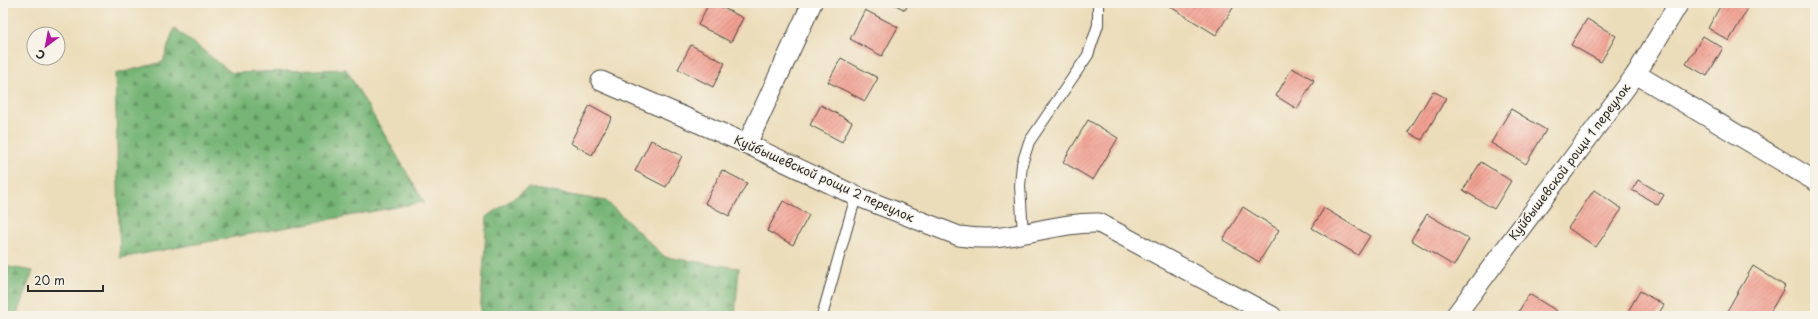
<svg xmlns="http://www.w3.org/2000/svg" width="1818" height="319" viewBox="0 0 1818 319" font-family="'Playpen Sans',sans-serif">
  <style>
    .forest { fill: url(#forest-firs); stroke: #507050 }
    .building { fill: url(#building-hatch) }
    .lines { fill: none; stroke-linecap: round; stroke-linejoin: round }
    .service-casing { stroke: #484640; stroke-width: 12 }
    .minor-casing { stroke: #484640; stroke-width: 21 }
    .service { stroke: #fff; stroke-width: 10 }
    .minor { stroke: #fff; stroke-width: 19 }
    .labels { text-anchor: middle; stroke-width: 3; stroke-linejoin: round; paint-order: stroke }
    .street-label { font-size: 12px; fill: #2b2b2b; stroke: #f7f3e8 }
  </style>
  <defs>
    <pattern id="forest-firs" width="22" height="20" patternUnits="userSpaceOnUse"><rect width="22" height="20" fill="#76b576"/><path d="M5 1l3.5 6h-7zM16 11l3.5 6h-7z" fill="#619361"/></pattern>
    <pattern id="building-hatch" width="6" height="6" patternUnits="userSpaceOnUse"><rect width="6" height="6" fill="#f2a092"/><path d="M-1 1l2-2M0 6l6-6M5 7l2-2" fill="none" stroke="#c48377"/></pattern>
  </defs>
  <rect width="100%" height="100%" fill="#f7f3e8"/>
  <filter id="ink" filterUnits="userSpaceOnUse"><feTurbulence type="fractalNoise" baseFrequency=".025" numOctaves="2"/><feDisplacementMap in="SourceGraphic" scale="8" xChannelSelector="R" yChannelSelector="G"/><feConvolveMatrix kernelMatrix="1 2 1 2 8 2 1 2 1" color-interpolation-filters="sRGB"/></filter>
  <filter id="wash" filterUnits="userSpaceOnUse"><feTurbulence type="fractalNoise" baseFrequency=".012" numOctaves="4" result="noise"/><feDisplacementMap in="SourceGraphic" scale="16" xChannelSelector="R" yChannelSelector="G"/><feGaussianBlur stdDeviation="0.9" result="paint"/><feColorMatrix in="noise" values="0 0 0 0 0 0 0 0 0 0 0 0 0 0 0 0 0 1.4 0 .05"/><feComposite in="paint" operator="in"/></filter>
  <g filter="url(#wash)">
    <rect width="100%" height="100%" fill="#ecddba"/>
    <g class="forest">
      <polygon points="174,28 232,73 346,69 424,202 120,258 115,74 163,62"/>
      <polygon points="528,188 606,201 665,257 739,268 735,316 480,316 487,217"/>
      <polygon points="3,266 33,271 16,316 3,316"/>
    </g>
    <g id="blocks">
      <g class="building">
        <polygon points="709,3 714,3 743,18 731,42 698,25"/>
        <polygon points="892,3 909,3 905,10"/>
        <polygon points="1164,3 1236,3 1216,35"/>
        <polygon points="1722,3 1740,3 1748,8 1729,41 1708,28"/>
        <polygon points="865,10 898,27 882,56 850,39"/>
        <polygon points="1587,19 1616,36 1601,62 1571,45"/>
        <polygon points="1703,36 1723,48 1707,76 1686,64"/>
        <polygon points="691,45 725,63 713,87 678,69"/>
        <polygon points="841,58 878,78 865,101 828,82"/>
        <polygon points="1292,68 1314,80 1297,109 1276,96"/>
        <polygon points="1433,91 1446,98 1422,140 1408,132"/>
        <polygon points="590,105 612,117 592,155 570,143"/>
        <polygon points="821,105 852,122 842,142 810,125"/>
        <polygon points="1511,109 1546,130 1526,164 1491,143"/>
        <polygon points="1088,120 1118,138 1093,180 1063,162"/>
        <polygon points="651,140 682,156 666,187 635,171"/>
        <polygon points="1481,162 1511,181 1494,209 1463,190"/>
        <polygon points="722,170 747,183 729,216 705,203"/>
        <polygon points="1638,180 1664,195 1658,205 1632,190"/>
        <polygon points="1594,190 1622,209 1596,247 1568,228"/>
        <polygon points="783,201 809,215 793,245 767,231"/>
        <polygon points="1243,207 1279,230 1259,262 1223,240"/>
        <polygon points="1324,208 1370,236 1358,255 1312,228"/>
        <polygon points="1427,214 1469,239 1454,266 1411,240"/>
        <polygon points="1753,266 1785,286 1768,316 1724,316"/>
        <polygon points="1640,291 1664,305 1657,316 1625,316"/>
        <polygon points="1529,294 1557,311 1554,316 1516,316"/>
      </g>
    </g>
  </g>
  <g filter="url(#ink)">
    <use href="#blocks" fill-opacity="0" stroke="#484640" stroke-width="1"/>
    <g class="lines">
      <g class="service-casing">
        <g id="service">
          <polyline points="1023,234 1020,186 1022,164 1029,142 1088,55 1098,25 1098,3"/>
          <polyline points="822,316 856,196"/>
        </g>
      </g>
      <g class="minor-casing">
        <g id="minor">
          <polyline points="1636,74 1815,181"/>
          <path d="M601 81 747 144 856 196 959 236C973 238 988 239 1002 237 1034 233 1066 222 1099 223L1272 316"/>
          <polyline points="747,144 812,3"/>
          <polyline points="1455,316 1636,74 1679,3"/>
        </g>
      </g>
      <use href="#service" class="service"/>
      <use href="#minor" class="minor"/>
    </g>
  </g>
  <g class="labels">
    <g class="street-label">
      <text transform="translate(1570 162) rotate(-53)" y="4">Куйбышевской рощи 1 переулок</text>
      <text transform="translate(824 179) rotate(24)" y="4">Куйбышевской рощи 2 переулок</text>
    </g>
  </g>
  <rect width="1818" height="319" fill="none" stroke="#f7f3e8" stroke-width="16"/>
  <g transform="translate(46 46) rotate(212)"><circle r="19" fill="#f7f3e8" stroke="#a5a39c"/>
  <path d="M0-3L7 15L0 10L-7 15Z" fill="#b5179e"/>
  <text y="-6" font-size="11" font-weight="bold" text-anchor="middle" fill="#2b2b2b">С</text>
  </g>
  <path d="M28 285v6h75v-6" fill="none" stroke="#2b2b2b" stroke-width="2"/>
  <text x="34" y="285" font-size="12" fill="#2b2b2b" stroke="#f7f3e8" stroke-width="3" paint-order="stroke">20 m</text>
</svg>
